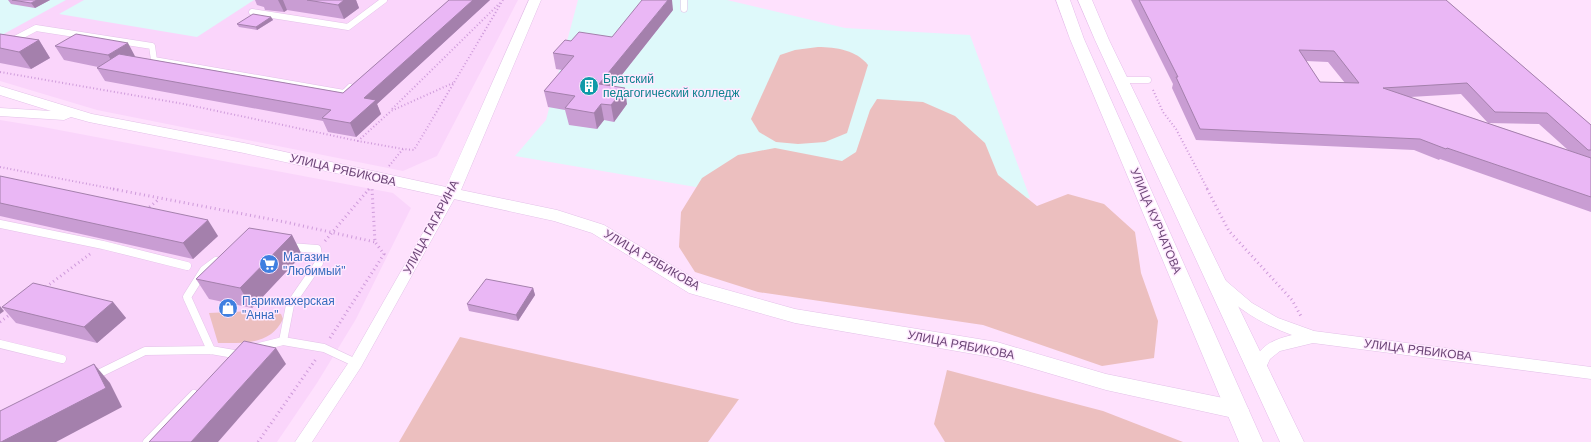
<svg xmlns="http://www.w3.org/2000/svg" width="1591" height="442" viewBox="0 0 1591 442" font-family="Arial,sans-serif">
  <style>
    .residential { fill: #fad5fb }
    .education { fill: #def9fa }
    .green { fill: #ecbfbf }
    .lines { fill: none; stroke-linecap: round; stroke-linejoin: round }
    .service-far1-casing { stroke: #e3c1e8; stroke-width: 7 }
    .service-casing { stroke: #e3c1e8; stroke-width: 9 }
    .minor-casing { stroke: #e3c1e8; stroke-width: 1 }
    .tertiary-casing { stroke: #e3c1e8; stroke-width: 1 }
    .secondary-casing { stroke: #e5bcea; stroke-width: 1 }
    .path-far1 { stroke: #ce9ada; stroke-width: 2; stroke-dasharray: 1 2.5; stroke-linecap: butt }
    .path { stroke: #ce9ada; stroke-width: 3; stroke-dasharray: 1 3.5; stroke-linecap: butt }
    .service-far1 { stroke: #fff; stroke-width: 6 }
    .service { stroke: #fff; stroke-width: 8 }
    .minor { fill: #fff; fill-rule: evenodd }
    .tertiary { fill: #fff; fill-rule: evenodd }
    .secondary { fill: #fff; fill-rule: evenodd }
    .wall { fill: #c99dd3; fill-rule: evenodd }
    .shaded-wall { fill: #a480ac }
    .building { fill: #eab7f5; stroke: #a480ac; fill-rule: evenodd }
    .labels { text-anchor: middle; stroke-width: 3; stroke-linejoin: round; paint-order: stroke }
    .culture-label { font-size: 12px; fill: #0d838f; stroke: #ffe9ff; text-anchor: start }
    .street-label { font-size: 12px; fill: #6c4677; stroke: #ffe9ff }
    .shop-label { font-size: 12px; fill: #366cbe; stroke: #ffe9ff; text-anchor: start }
  </style>
  <rect width="100%" height="100%" fill="#fee1fd"/>
  <g class="residential">
    <polygon points="0,0 518,0 437,156 403,171 97,110 0,81"/>
    <polygon points="0,120 43,127 393,193 411,208 356,319 317,383 277,442 0,442"/>
  </g>
  <g class="education">
    <polygon points="0,0 66,0 0,36"/>
    <polygon points="84,0 254,0 197,37 59,14"/>
    <polygon points="578,0 727,0 845,28 970,35 1030,198 748,196 515,156 546,120"/>
  </g>
  <g class="green">
    <path d="M818 47C836 47 856 50 868 65L847 133 825 142 798 144 776 142 759 132 751 119 780 55 795 50Z"/>
    <polygon points="877,99 923,102 955,116 985,143 998,175 1037,206 1068,194 1104,204 1135,232 1141,273 1158,321 1154,358 1102,366 983,325 758,292 695,272 679,247 681,212 702,178 738,155 775,148 842,161 856,152 870,110"/>
    <path d="M253 311H270L281 314 283 319C271 345 244 343 218 343L209 313Z"/>
    <polygon points="460,337 738,399 739,399 708,442 399,442"/>
    <polygon points="947,370 1103,411 1183,442 945,442 934,424"/>
  </g>
  <g class="lines">
    <g class="service-far1-casing">
      <g id="service-far1">
        <polyline points="684,0 684,9"/>
        <polyline points="252,12 348,27 384,0"/>
        <polyline points="0,47 36,28 152,46 154,60 344,93 350,87"/>
        <polyline points="1121,80 1148,80"/>
      </g>
    </g>
    <g class="service-casing">
      <g id="service">
        <polyline points="0,224 103,245 187,266"/>
        <polyline points="283,341 290,305 319,263 317,249 290,247"/>
        <polyline points="0,344 62,359"/>
        <polyline points="259,347 283,341 324,348 356,363"/>
        <polyline points="211,350 187,297 204,270 216,261"/>
        <polyline points="94,376 145,351 211,350 234,354"/>
        <polyline points="147,442 194,394"/>
      </g>
    </g>
    <g class="minor-casing">
      <g id="minor">
        <polygon points="451,190 455,191 457,194 361,367 312,442 295,442 351,359 445,194 447,191"/>
        <path d="M1220 279 1225 280 1252 303 1278 318 1314 331 1591 367V379L1313 343 1280 351 1270 359 1263 374 1258 376 1253 374 1250 370C1259 347 1268 341 1292 335 1259 323 1241 310 1215 288L1213 284 1215 280Z"/>
      </g>
    </g>
    <g class="tertiary-casing">
      <polygon id="tertiary" points="529,0 541,0 461,190 557,210 604,225 702,283 795,309 997,342 1106,374 1238,401 1245,404 1249,410 1245,416 1238,419 1106,390 997,358 795,323 696,295 689,293 592,233 554,221 244,153 89,122 71,117 64,120 0,116 0,108 51,111 0,95 0,86 92,114 244,143 446,187"/>
    </g>
    <g class="secondary-casing">
      <g id="secondary">
        <polygon points="1056,0 1070,0 1084,39 1263,442 1239,442 1070,39"/>
        <polygon points="1078,0 1092,0 1109,40 1304,442 1280,442 1095,40"/>
      </g>
    </g>
    <g class="path-far1">
      <polyline points="0,72 184,104 358,141"/>
      <polyline points="1153,90 1163,112 1176,129 1208,190"/>
      <polyline points="392,109 501,2"/>
      <polyline points="403,149 358,141 391,111 453,83"/>
      <polyline points="389,166 403,149 414,150 503,0"/>
      <polyline points="0,167 119,190"/>
      <polyline points="368,190 370,188"/>
    </g>
    <g class="path">
      <polyline points="113,189 285,222 375,242"/>
      <polyline points="1207,189 1229,231 1292,300 1302,318"/>
      <polyline points="146,210 159,199"/>
      <polyline points="325,241 369,189"/>
      <polyline points="46,287 90,254"/>
      <polyline points="0,322 12,313"/>
      <polyline points="330,338 384,254 375,242 372,189"/>
      <polyline points="258,442 316,359"/>
    </g>
    <use href="#service-far1" class="service-far1"/>
    <use href="#service" class="service"/>
    <use href="#minor" class="minor"/>
    <use href="#tertiary" class="tertiary"/>
    <use href="#secondary" class="secondary"/>
  </g>
  <g class="wall">
    <polygon points="8,0 50,0 35,8 11,4"/>
    <polygon points="255,0 356,0 359,8 344,19 287,10 284,12 265,10 264,7 257,5"/>
    <polygon points="449,0 490,0 377,104 381,114 356,137 328,132 323,121 105,81 97,68 98,67 64,60 55,46 136,57 343,93"/>
    <path d="M1131 0H1446L1591 125V212L1440 159 1439 160 1414 150 1196 140 1172 88 1173 84ZM1306 61 1328 62 1345 83 1320 82ZM1461 94 1488 123 1539 124 1568 150 1410 97Z"/>
    <polygon points="673,10 613,86 627,104 614,122 604,120 597,129 569,125 565,110 548,107 544,91 562,70 556,69 553,53 612,37"/>
    <polygon points="271,17 273,20 257,30 239,27 237,24"/>
    <polygon points="0,34 39,40 50,58 31,69 0,63"/>
    <polygon points="0,176 218,236 193,259 0,216"/>
    <polygon points="292,235 302,255 252,308 209,299 196,279"/>
    <polygon points="533,288 535,295 518,321 469,311 467,304"/>
    <polygon points="113,302 126,318 97,343 16,323 2,307"/>
  </g>
  <g class="shaded-wall">
    <polygon points="37,0 50,0 35,8 31,3"/>
    <polygon points="278,0 283,0 287,10 284,12"/>
    <polygon points="344,0 356,0 359,8 344,19 338,5"/>
    <polygon points="473,0 490,0 377,104 381,114 356,137 350,123 364,98"/>
    <polygon points="668,0 672,0 673,10 602,100 599,84"/>
    <polygon points="271,17 273,20 257,30 256,27"/>
    <polygon points="39,40 50,58 31,69 19,52"/>
    <polygon points="128,43 136,58 117,70 108,55"/>
    <polygon points="625,88 627,104 614,122 611,105"/>
    <polygon points="601,104 604,120 597,129 594,113"/>
    <polygon points="208,220 218,236 193,259 183,243"/>
    <polygon points="292,235 302,255 252,308 240,288"/>
    <polygon points="533,288 535,295 518,321 516,315"/>
    <polygon points="113,302 126,318 97,343 84,327"/>
    <polygon points="0,306 4,311 0,314"/>
    <polygon points="276,348 286,364 218,442 191,442"/>
    <polygon points="94,364 110,383 122,407 56,442 1,442"/>
  </g>
  <g class="building">
    <polygon points="12,0 37,0 31,3"/>
    <polygon points="307,0 344,0 338,5"/>
    <polygon points="449,0 473,0 364,98 376,100 350,123 322,118 331,110 97,68 119,54 343,93"/>
    <polygon points="642,0 668,0 599,84 625,88 611,105 601,104 594,113 565,108 575,96 544,91 574,56 553,53 565,40 571,41 579,32 612,37"/>
    <path d="M1139 0H1446L1591 125V150H1588L1547 113 1495 112 1467 83 1383 88 1591 158V197L1447 148 1446 149 1420 139 1200 129 1176 77H1178ZM1299 50 1334 51 1359 83 1320 82Z"/>
    <polygon points="253,14 271,17 256,27 237,24"/>
    <polygon points="0,34 39,40 19,52 0,48"/>
    <polygon points="76,34 128,43 108,55 55,46"/>
    <polygon points="0,176 208,220 183,243 0,203"/>
    <polygon points="249,228 292,235 240,288 196,279"/>
    <polygon points="486,279 533,288 516,315 467,304"/>
    <polygon points="33,283 113,302 84,327 2,307"/>
    <polygon points="244,341 276,348 191,442 149,442"/>
    <polygon points="94,364 106,388 1,442 0,442 0,411"/>
  </g>
  <defs>
    <g id="building-disc" transform="scale(1)"><circle r="9.5" fill="#0f9aa8" stroke="#ffe9ff"/><path d="M-4-6H4V6H1V3H-1V6H-4ZM-2.5-4.3h1.7v1.8h-1.7ZM.8-4.3h1.7v1.8H.8ZM-2.5-1h1.7V.8h-1.7ZM.8-1h1.7V.8H.8Z" fill="#fff"/></g>
    <g id="supermarket-disc" transform="scale(1)"><circle r="9.5" fill="#3f7fe0" stroke="#ffe9ff"/><path d="M-6-5.5h2.5l.6 2H6L4.5 2H-2.5L-4.4-4H-6ZM-1.5 3.2a1.3 1.3 0 1 0 .1 0ZM3 3.2a1.3 1.3 0 1 0 .1 0Z" fill="#fff"/></g>
    <g id="shop-disc" transform="scale(1)"><circle r="9.5" fill="#3f7fe0" stroke="#ffe9ff"/><path d="M-5-2.5h2.3a2.7 3.5 0 0 1 5.4 0H5L5.5 6h-11ZM-1.5-2.5h3a1.5 2.3 0 0 0-3 0Z" fill="#fff"/></g>
  </defs>
  <g fill-rule="evenodd">
    <use href="#building-disc" x="589" y="86"/>
    <use href="#supermarket-disc" x="269" y="264"/>
    <use href="#shop-disc" x="228" y="308"/>
  </g>
  <g class="labels">
    <g class="culture-label">
      <text x="603" y="83">Братский<tspan x="603" dy="14">педагогический колледж</tspan></text>
    </g>
    <g class="street-label">
      <text transform="translate(343 170) rotate(13)" y="4">УЛИЦА РЯБИКОВА</text>
      <text transform="translate(1156 221) rotate(67)" y="4">УЛИЦА КУРЧАТОВА</text>
      <text transform="translate(431 227) rotate(-62)" y="4">УЛИЦА ГАГАРИНА</text>
      <text transform="translate(652 260) rotate(30)" y="4">УЛИЦА РЯБИКОВА</text>
      <text transform="translate(961 345) rotate(11)" y="4">УЛИЦА РЯБИКОВА</text>
      <text transform="translate(1418 350) rotate(7)" y="4">УЛИЦА РЯБИКОВА</text>
    </g>
    <g class="shop-label">
      <text x="283" y="261">Магазин<tspan x="283" dy="14">"Любимый"</tspan></text>
      <text x="242" y="305">Парикмахерская<tspan x="242" dy="14">"Анна"</tspan></text>
    </g>
  </g>
</svg>
